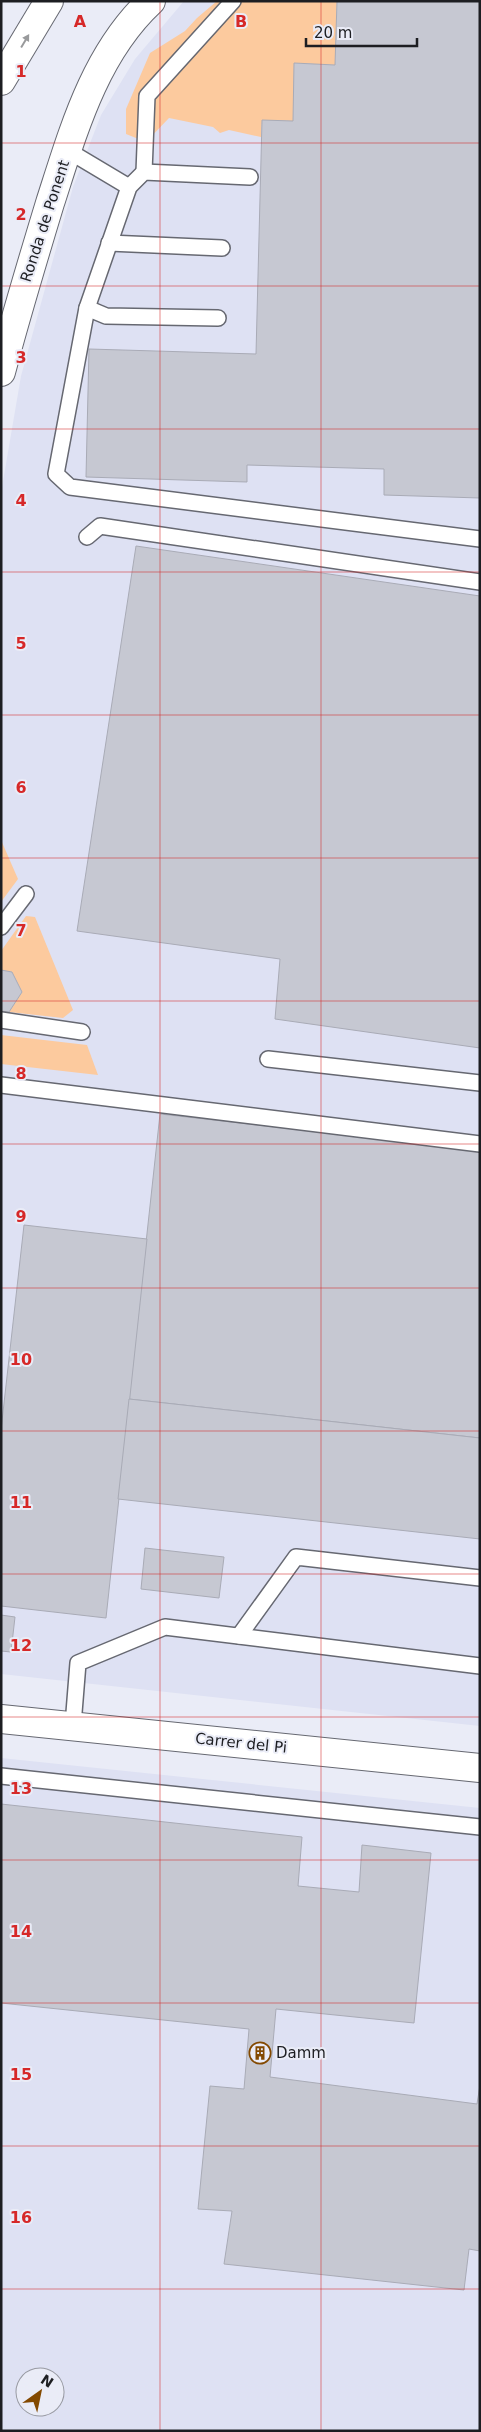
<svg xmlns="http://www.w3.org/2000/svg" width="481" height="2432" viewBox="0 0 481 2432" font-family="'DejaVu Sans',sans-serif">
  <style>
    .built { fill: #dee1f3; fill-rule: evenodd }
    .green { fill: #fcca9e }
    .building { fill: #c6c8d2; stroke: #a9abb6 }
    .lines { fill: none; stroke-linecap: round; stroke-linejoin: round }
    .lane-casing { stroke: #666871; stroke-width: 18 }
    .street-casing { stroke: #666871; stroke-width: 30 }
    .highway-casing { stroke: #666871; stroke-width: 30 }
    .lane { stroke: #fff; stroke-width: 15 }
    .street { stroke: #fff; stroke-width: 28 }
    .highway { stroke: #fff; stroke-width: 28 }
    .oneway { fill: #999a9c }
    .grid { fill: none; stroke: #d62828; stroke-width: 1; stroke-opacity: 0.55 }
    .labels { text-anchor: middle; stroke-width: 4; stroke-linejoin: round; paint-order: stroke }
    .street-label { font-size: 15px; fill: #1d1e22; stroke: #eaecf7 }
    .poi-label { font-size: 15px; fill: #1d1e22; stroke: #eaecf7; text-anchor: start }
    .grid-label { font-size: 16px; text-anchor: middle; font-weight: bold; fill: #d62828; stroke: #eaecf7; stroke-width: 4; stroke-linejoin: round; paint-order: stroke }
  </style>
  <rect width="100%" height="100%" fill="#eaecf7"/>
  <g class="built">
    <polygon points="184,1 480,1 480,1726 1,1674 1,493 21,376 73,187 101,115 135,59"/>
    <path d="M1 1758 480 1808V2431H1ZM25 2377H55V2407H25Z"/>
  </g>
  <g class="green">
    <polygon points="217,1 337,1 335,65 295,63 293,121 262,120 261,137 229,130 220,133 213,127 169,118 146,142 126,134 126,109 150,53 185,31 197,18"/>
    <polygon points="1,840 18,879 1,902"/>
    <polygon points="26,916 35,917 73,1010 63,1018 9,1012 22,992 12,972 1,970 1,951"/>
    <polygon points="1,1035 87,1045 98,1075 1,1064"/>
  </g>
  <g class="building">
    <polygon points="337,1 480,1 480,498 384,495 384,469 247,465 247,482 86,477 89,349 256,354 262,120 293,121 294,63 335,65"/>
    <polygon points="136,546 480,596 480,1048 275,1019 280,959 77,931"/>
    <polygon points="1,970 12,972 22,992 9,1012 1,1011"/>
    <polygon points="160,1114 480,1150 480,1438 129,1399"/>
    <polygon points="24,1225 147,1239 106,1618 1,1606 1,1430"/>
    <polygon points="129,1399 480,1438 480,1539 118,1499"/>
    <polygon points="145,1548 224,1557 219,1598 141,1589"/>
    <polygon points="1,1615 15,1617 11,1652 1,1651"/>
    <polygon points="1,1804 302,1837 298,1886 359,1892 362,1845 431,1853 414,2023 276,2009 270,2077 477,2104 480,2085 480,2251 469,2249 464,2290 224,2264 232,2211 198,2209 210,2086 244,2089 249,2029 1,2003"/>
  </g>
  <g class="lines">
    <g class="lane-casing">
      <g id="lane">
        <polyline points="67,150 129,187"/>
        <polyline points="144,172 147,96 233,1"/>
        <polyline points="250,177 144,172 129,187 87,308 56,474 70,487 480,539"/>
        <polyline points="109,243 222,248"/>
        <polyline points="87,308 106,316 218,318"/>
        <polyline points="87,537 100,526 480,582"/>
        <polyline points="1,927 26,894"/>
        <polyline points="1,1020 82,1032"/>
        <polyline points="268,1059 480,1083"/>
        <polyline points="1,1085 480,1144"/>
        <polyline points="239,1636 296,1557 480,1578"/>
        <polyline points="73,1725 78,1663 165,1627 480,1666"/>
        <polyline points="1,1776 480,1827"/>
      </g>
    </g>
    <g class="street-casing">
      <g id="street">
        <path d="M1 372C16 315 33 259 50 203 73 132 94 54 151 1"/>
        <polyline points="1,1719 480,1768"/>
      </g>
    </g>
    <g class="highway-casing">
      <polyline id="highway" points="1,81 49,1"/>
    </g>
    <use href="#lane" class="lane"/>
    <use href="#street" class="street"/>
    <use href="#highway" class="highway"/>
  </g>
  <defs><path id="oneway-solid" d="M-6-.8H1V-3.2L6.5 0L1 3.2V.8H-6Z" transform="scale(1.25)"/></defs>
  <use class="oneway" href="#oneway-solid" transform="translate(25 41) rotate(-59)"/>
  <path class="grid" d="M160 1V2431M321 1V2431M1 143H480M1 286H480M1 429H480M1 572H480M1 715H480M1 858H480M1 1001H480M1 1144H480M1 1288H480M1 1431H480M1 1574H480M1 1717H480M1 1860H480M1 2003H480M1 2146H480M1 2289H480"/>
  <defs>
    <g id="building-ring" transform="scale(1.125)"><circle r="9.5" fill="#eaecf7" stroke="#834900" stroke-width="1.5"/><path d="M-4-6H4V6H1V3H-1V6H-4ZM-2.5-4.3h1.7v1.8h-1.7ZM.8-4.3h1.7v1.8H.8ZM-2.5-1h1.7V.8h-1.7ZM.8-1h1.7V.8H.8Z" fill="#834900"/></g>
  </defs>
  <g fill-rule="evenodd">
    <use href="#building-ring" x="260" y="2053"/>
  </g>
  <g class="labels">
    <g class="street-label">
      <text transform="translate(45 221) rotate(-72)" y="5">Ronda de Ponent</text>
      <text transform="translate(241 1743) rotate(6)" y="5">Carrer del Pi</text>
    </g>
    <g class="poi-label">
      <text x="276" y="2058">Damm</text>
    </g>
  </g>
  <g class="grid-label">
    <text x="80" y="27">A</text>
    <text x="241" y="27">B</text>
    <text x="21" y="77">1</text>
    <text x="21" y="220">2</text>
    <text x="21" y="363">3</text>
    <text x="21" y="506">4</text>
    <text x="21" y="649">5</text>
    <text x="21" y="793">6</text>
    <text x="21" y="936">7</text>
    <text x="21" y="1079">8</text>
    <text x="21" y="1222">9</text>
    <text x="21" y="1365">10</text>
    <text x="21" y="1508">11</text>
    <text x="21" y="1651">12</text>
    <text x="21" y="1794">13</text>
    <text x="21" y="1937">14</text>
    <text x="21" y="2080">15</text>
    <text x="21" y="2223">16</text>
  </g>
  <rect width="481" height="2432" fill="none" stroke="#1d1e22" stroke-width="5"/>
  <g transform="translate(40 2392) rotate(33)"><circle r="24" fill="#eaecf7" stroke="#989aa2"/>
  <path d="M0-4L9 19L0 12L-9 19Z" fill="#834900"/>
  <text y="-8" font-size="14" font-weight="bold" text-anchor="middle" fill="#1d1e22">N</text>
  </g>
  <path d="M306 38v8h111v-8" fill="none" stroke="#1d1e22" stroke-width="2.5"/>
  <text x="314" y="38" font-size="15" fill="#1d1e22" stroke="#eaecf7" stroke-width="4" paint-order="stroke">20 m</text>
</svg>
